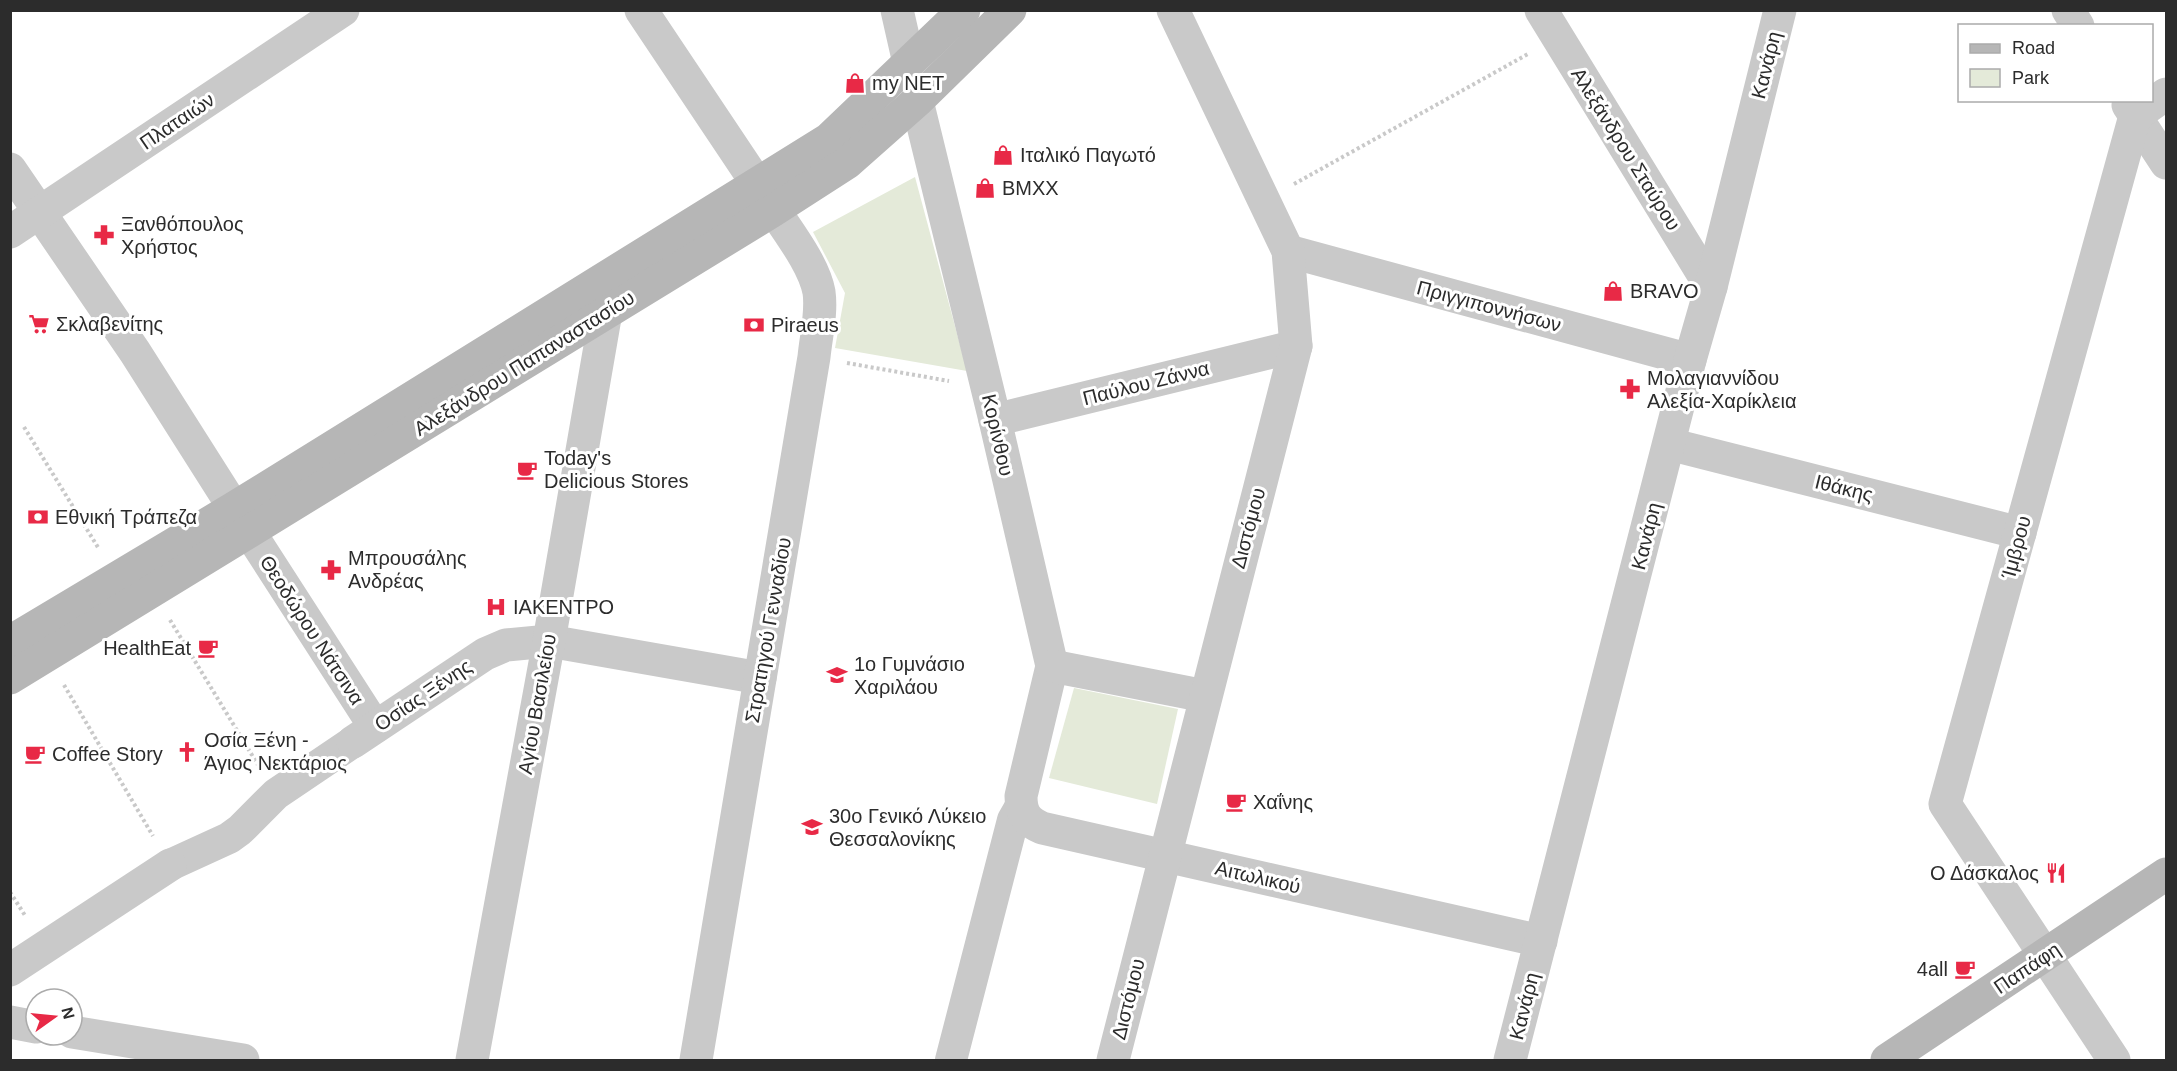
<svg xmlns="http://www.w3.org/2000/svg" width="2177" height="1071" viewBox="0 0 2177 1071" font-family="Arial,sans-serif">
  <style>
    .green { fill: #e4ead9 }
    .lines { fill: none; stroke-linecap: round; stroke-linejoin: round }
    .path { stroke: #c9c9c9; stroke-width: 4; stroke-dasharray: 3 3; stroke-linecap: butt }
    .pedestrian { stroke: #c9c9c9; stroke-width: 32 }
    .minor { stroke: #c9c9c9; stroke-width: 33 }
    .tertiary { stroke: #c9c9c9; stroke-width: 33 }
    .secondary { stroke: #b6b6b6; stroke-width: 33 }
    .labels { text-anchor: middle; stroke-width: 6; stroke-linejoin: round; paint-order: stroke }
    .street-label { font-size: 20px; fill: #2c2c2c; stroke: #fff }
    .poi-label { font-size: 20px; fill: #2c2c2c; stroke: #fff; text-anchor: start }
  </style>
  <rect width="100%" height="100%" fill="#fff"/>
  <g class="green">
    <polygon points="915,177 967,371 835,348 845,293 813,232"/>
    <polygon points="1074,688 1178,709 1157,804 1049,778"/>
  </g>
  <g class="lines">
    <g class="path">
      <polyline points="1294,184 1528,54"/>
      <polyline points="847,363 949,381"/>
      <polyline points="24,427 99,549"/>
      <polyline points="170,620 258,765"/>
      <polyline points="64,685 153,836"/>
      <polyline points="10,892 26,917"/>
    </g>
    <g class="pedestrian">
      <polyline points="170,865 229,838 240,830 276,794 353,742"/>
      <polyline points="951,1060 1013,820 1021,806"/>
    </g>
    <g class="minor">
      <polyline points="641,10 758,185"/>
      <polyline points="897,10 909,63"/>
      <polyline points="2068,10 2078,26"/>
      <path d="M917 101 995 420 1052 666 1021 796C1021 813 1026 821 1042 828L1541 941"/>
      <polyline points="2128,105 2166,163"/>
      <polyline points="10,169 135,352 234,508"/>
      <polyline points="10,232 343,10"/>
      <polyline points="1288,251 1690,360"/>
      <polyline points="995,420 1296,346"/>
      <polyline points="1669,444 2020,533"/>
      <polyline points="250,533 375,727"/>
      <polyline points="1052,666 1205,696"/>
      <polyline points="353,742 485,654 506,645 549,641 760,678"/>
      <polyline points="10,970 170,865"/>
      <polyline points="10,1022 36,1027"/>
      <polyline points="72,1032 243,1060"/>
      <polyline points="472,1060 549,641 606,312"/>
      <path d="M696 1060 814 357C816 336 822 313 819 292 814 265 789 233 774 210"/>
      <polyline points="1113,1060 1296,346 1288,251 1173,10"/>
      <polyline points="2114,1060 1945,804 2135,116 2166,94"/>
    </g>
    <g class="tertiary">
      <polyline points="1541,10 1711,287"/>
      <polyline points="1510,1060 1690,360 1711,287 1780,10"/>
    </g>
    <g class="secondary">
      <polyline points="10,642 234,508 829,139 964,10"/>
      <polyline points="10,678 774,210 847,163 917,101 1010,10"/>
      <polyline points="1887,1060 2166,874"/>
    </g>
  </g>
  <defs>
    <g id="shop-bare" transform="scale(1.62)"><path d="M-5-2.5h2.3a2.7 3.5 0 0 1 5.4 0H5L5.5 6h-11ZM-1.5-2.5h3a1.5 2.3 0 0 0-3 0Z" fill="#e82946" stroke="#fff" stroke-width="2.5" paint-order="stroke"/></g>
    <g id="pharmacy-bare" transform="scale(1.62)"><path d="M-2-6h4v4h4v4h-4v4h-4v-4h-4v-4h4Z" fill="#e82946" stroke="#fff" stroke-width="2.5" paint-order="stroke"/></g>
    <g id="supermarket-bare" transform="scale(1.62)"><path d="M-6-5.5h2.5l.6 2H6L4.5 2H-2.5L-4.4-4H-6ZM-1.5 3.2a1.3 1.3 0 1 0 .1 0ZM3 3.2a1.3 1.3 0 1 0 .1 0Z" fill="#e82946" stroke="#fff" stroke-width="2.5" paint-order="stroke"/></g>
    <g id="bank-bare" transform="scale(1.62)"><path d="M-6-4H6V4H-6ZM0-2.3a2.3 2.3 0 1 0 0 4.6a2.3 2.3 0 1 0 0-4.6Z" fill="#e82946" stroke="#fff" stroke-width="2.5" paint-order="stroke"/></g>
    <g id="cafe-bare" transform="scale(1.62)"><path d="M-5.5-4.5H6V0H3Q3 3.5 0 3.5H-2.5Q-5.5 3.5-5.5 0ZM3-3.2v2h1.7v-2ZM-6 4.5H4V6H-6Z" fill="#e82946" stroke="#fff" stroke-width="2.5" paint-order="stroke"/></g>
    <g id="hospital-bare" transform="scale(1.62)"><path d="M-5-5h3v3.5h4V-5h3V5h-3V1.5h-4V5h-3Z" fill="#e82946" stroke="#fff" stroke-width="2.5" paint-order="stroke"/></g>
    <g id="school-bare" transform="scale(1.62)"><path d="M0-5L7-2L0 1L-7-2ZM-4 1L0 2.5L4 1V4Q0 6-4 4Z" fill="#e82946" stroke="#fff" stroke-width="2.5" paint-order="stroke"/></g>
    <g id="church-bare" transform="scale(1.62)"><path d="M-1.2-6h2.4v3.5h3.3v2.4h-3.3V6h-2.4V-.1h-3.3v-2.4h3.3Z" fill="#e82946" stroke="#fff" stroke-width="2.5" paint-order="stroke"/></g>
    <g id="restaurant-bare" transform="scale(1.62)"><path d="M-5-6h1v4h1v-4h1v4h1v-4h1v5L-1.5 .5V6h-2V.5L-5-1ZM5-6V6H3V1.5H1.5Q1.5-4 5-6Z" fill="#e82946" stroke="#fff" stroke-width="2.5" paint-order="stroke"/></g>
  </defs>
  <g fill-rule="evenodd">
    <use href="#shop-bare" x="855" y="83"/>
    <use href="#shop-bare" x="1003" y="155"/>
    <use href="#shop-bare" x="985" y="188"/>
    <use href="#pharmacy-bare" x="104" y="235"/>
    <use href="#shop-bare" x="1613" y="291"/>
    <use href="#supermarket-bare" x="39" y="324"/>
    <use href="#bank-bare" x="754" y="325"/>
    <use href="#pharmacy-bare" x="1630" y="389"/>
    <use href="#cafe-bare" x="527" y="470"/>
    <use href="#bank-bare" x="38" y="517"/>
    <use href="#pharmacy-bare" x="331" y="570"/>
    <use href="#hospital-bare" x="496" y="607"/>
    <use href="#cafe-bare" x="208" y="648"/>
    <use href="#school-bare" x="837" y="675"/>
    <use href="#church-bare" x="187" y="752"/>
    <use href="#cafe-bare" x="35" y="754"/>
    <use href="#cafe-bare" x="1236" y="802"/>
    <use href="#school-bare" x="812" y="827"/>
    <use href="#restaurant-bare" x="2056" y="873"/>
    <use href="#cafe-bare" x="1965" y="969"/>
  </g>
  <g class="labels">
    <g class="street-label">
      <text transform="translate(1766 65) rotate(-76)" y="7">Κανάρη</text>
      <text transform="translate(177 121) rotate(-34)" y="7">Πλαταιών</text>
      <text transform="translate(1626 149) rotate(58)" y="7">Αλεξάνδρου Σταύρου</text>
      <text transform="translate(1489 306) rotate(15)" y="7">Πριγγιποννήσων</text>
      <text transform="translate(524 363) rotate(-32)" y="7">Αλεξάνδρου Παπαναστασίου</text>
      <text transform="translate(1146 383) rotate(-14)" y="7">Παύλου Ζάννα</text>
      <text transform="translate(998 435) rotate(77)" y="7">Κορίνθου</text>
      <text transform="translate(1844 488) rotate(14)" y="7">Ιθάκης</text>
      <text transform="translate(1248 528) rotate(-75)" y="7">Διστόμου</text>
      <text transform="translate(1646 536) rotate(-76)" y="7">Κανάρη</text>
      <text transform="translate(2016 547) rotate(-75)" y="7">Ίμβρου</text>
      <text transform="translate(312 630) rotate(57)" y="7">Θεοδώρου Νάτσινα</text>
      <text transform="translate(768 630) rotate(-80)" y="7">Στρατηγού Γενναδίου</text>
      <text transform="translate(423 695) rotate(-34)" y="7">Οσίας Ξένης</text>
      <text transform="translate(537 704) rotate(-80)" y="7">Αγίου Βασιλείου</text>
      <text transform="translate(1258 877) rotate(13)" y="7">Αιτωλικού</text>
      <text transform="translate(2027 968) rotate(-34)" y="7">Παπάφη</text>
      <text transform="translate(1128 999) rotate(-76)" y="7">Διστόμου</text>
      <text transform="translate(1524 1006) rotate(-76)" y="7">Κανάρη</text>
    </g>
    <g class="poi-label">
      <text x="872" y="90">my NET</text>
      <text x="1020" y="162">Ιταλικό Παγωτό</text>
      <text x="1002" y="195">BMXX</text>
      <text x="121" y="231">Ξανθόπουλος<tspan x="121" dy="23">Χρήστος</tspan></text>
      <text x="1630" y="298">BRAVO</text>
      <text x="56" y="331">Σκλαβενίτης</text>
      <text x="771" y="332">Piraeus</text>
      <text x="1647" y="385">Μολαγιαννίδου<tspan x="1647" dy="23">Αλεξία-Χαρίκλεια</tspan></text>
      <text x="544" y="465">Today's<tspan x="544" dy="23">Delicious Stores</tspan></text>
      <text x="55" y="524">Εθνική Τράπεζα</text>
      <text x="348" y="565">Μπρουσάλης<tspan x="348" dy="23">Ανδρέας</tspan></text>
      <text x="513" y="614">ΙΑΚΕΝΤΡΟ</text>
      <text x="191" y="655" text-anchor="end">HealthEat</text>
      <text x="854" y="671">1ο Γυμνάσιο<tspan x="854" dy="23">Χαριλάου</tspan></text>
      <text x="204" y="747">Οσία Ξένη -<tspan x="204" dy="23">Άγιος Νεκτάριος</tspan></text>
      <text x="52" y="761">Coffee Story</text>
      <text x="1253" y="809">Χαΐνης</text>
      <text x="829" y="823">30ο Γενικό Λύκειο<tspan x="829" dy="23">Θεσσαλονίκης</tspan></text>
      <text x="2039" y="880" text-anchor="end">Ο Δάσκαλος</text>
      <text x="1948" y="976" text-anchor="end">4all</text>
    </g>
  </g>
  <rect width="2177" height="1071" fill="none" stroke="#2c2c2c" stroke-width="24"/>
  <rect x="1958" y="24" width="195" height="78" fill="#ffffff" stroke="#ababab" stroke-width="1.5"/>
  <rect x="1970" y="44" width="30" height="9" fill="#b6b6b6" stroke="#ababab" stroke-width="1.5"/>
  <text x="2012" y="54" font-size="18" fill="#2c2c2c">Road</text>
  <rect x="1970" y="69" width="30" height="18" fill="#e4ead9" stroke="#ababab" stroke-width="1.5"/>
  <text x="2012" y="84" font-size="18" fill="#2c2c2c">Park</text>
  <g transform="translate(54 1017) rotate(75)"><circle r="28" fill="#ffffff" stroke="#ababab" stroke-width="1.5"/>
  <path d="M0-4.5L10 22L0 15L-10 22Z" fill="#e82946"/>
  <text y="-9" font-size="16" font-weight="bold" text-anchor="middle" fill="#2c2c2c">N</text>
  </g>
</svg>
